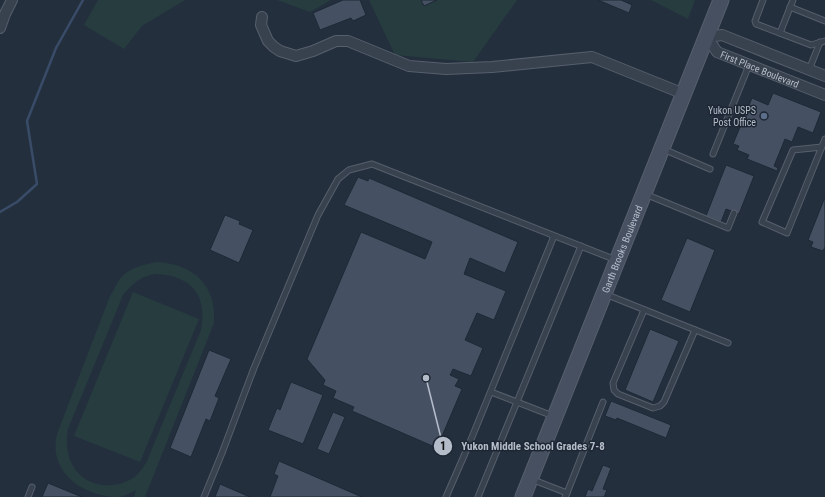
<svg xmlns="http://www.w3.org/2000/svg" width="825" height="497" viewBox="0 0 825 497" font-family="'Roboto Condensed',sans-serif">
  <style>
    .green { fill: #263c3f; fill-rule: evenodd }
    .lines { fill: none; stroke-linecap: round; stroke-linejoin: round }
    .stream { stroke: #394c67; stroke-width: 2.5 }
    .building { fill: #455162; stroke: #1f2835 }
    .lane-casing { stroke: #565f6c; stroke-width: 7 }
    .street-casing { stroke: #565f6c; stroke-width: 12 }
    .secondary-casing { stroke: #565f6c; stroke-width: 17 }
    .lane { stroke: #38414e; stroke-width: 5 }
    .street { stroke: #38414e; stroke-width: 10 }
    .secondary { stroke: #465061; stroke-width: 15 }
    .service-dot { fill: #5c6f8a; stroke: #1d2633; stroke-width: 1.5 }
    .labels { text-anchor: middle; stroke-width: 3; stroke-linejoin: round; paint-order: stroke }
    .street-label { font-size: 10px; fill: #b4bcc9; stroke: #1d2633 }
    .poi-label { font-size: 10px; fill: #b4bcc9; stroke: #1d2633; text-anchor: end }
    .leader { fill: none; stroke: #b4bcc9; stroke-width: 1.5 }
    .callout-dot { fill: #b4bcc9; stroke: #1d2633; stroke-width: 1.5 }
    .mark-label { font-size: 12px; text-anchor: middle; font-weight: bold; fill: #111 }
    .callout-label { font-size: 11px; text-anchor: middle; font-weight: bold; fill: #b4bcc9; stroke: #1d2633; stroke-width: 3; stroke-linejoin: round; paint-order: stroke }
  </style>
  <rect width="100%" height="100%" fill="#242f3e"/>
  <g class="green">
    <polygon points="98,0 185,0 142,26 124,49 84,25"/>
    <polygon points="277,0 331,0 310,12"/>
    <polygon points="369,0 517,0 473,62 395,55"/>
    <polygon points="651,0 695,0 688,19"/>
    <path d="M157 262C193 264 217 285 214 323L145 497H134L136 490C130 493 125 496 119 497 82 497 48 471 57 434L110 296C114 291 116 284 120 279 129 267 143 265 157 262ZM155 274C191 275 208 295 201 330L147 461C144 466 140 472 136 476 129 481 122 484 113 485 79 488 62 460 68 429L123 295C134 283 139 277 155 274Z"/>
    <polygon points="133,292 199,319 140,462 74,436"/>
  </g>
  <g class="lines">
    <polyline class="stream" points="0,212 17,202 37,184 27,121 56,48 83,0"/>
  </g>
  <g class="building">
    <polygon points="343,0 360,0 366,15 353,21 351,18 320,30 313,13"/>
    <polygon points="421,0 437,0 424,6"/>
    <polygon points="598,0 621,0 632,5 629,13"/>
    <polygon points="773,93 821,112 813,133 798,127 792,142 785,139 774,166 778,168 777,171 747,159 749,155 737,150 739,146 733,144 752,98 768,105"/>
    <polygon points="726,165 754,176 739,214 726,209 721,222 706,216"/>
    <polygon points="358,177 368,181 369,178 518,242 505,273 470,258 464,274 506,291 494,320 477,313 465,340 483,348 471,376 453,369 450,375 459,379 455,386 462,389 437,448 352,411 354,407 333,398 336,391 323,385 325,380 307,359 361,232 425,259 432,242 344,205"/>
    <polygon points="825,197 825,247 823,251 811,247 813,242 808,240"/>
    <polygon points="225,215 240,221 239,224 253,230 239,263 210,250"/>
    <polygon points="687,238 715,250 690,312 661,300"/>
    <polygon points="650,329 679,341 653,402 625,390"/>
    <polygon points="209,350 231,359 215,396 219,398 210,421 206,419 191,457 170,448"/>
    <polygon points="291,382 323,395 303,444 268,430 277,408 280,410"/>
    <polygon points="611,401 671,425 666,438 617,418 616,420 605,416"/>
    <polygon points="333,412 345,417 329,454 317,449"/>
    <polygon points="279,461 362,497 270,497 278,476 274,474"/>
    <polygon points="603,465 611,468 603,489 607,490 604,497 585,497 588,489 592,491"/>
    <polygon points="48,483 82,497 42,497"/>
    <polygon points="220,484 250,497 215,497"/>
  </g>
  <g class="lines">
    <g class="lane-casing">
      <g id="lane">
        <polyline points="763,0 755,21 756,24 811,45 825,41"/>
        <polyline points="790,7 825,21"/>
        <polyline points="780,33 793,0"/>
        <polyline points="809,70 820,42"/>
        <polyline points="822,147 793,150 762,222 787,233 825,139"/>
        <polyline points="663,149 710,169"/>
        <polyline points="713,154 749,65"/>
        <polyline points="645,194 728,228 734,213"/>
        <polyline points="605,294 728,343"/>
        <polyline points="644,310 613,383 614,390 618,394 653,408 660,406 664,402 695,330"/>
        <polyline points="491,392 553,416"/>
        <polyline points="531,479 567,493 565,497"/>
        <polyline points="567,493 603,402"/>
        <polyline points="28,497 32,487"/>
        <polyline points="204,497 222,453 254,368 318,215 338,179 349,170 372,164 616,260"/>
        <polyline points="446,497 470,442 554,236"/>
        <polyline points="478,497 581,246"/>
      </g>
    </g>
    <g class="street-casing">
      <g id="street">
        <polyline points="262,17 261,25 268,41 274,47 280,51 296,56 313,51 336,41 348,41 409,66 446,69 492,67 592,57 684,94"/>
        <polyline points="0,28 5,14 12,0"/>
        <path id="s1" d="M825 76 722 35 707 37 717 52 825 95"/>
      </g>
    </g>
    <g class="secondary-casing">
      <g id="secondary">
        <path id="s2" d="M523 497 721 0"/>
      </g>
    </g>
    <use href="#lane" class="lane"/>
    <use href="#street" class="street"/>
    <use href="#secondary" class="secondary"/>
  </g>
  <circle class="service-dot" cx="764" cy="116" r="4"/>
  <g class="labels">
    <g class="street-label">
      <text dy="4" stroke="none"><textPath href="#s1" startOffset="190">First Place Boulevard</textPath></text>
      <text dy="4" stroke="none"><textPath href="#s2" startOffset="267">Garth Brooks Boulevard</textPath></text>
    </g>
    <g class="poi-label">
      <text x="756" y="114">Yukon USPS<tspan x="756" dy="12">Post Office</tspan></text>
    </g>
  </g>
  <path class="leader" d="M426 378L443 446"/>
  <g class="callout-dot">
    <circle cx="426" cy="378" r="4"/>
    <circle cx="443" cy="446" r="10"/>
  </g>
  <g class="mark-label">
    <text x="443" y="450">1</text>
  </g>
  <g class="callout-label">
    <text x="533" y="450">Yukon Middle School Grades 7-8</text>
  </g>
</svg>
